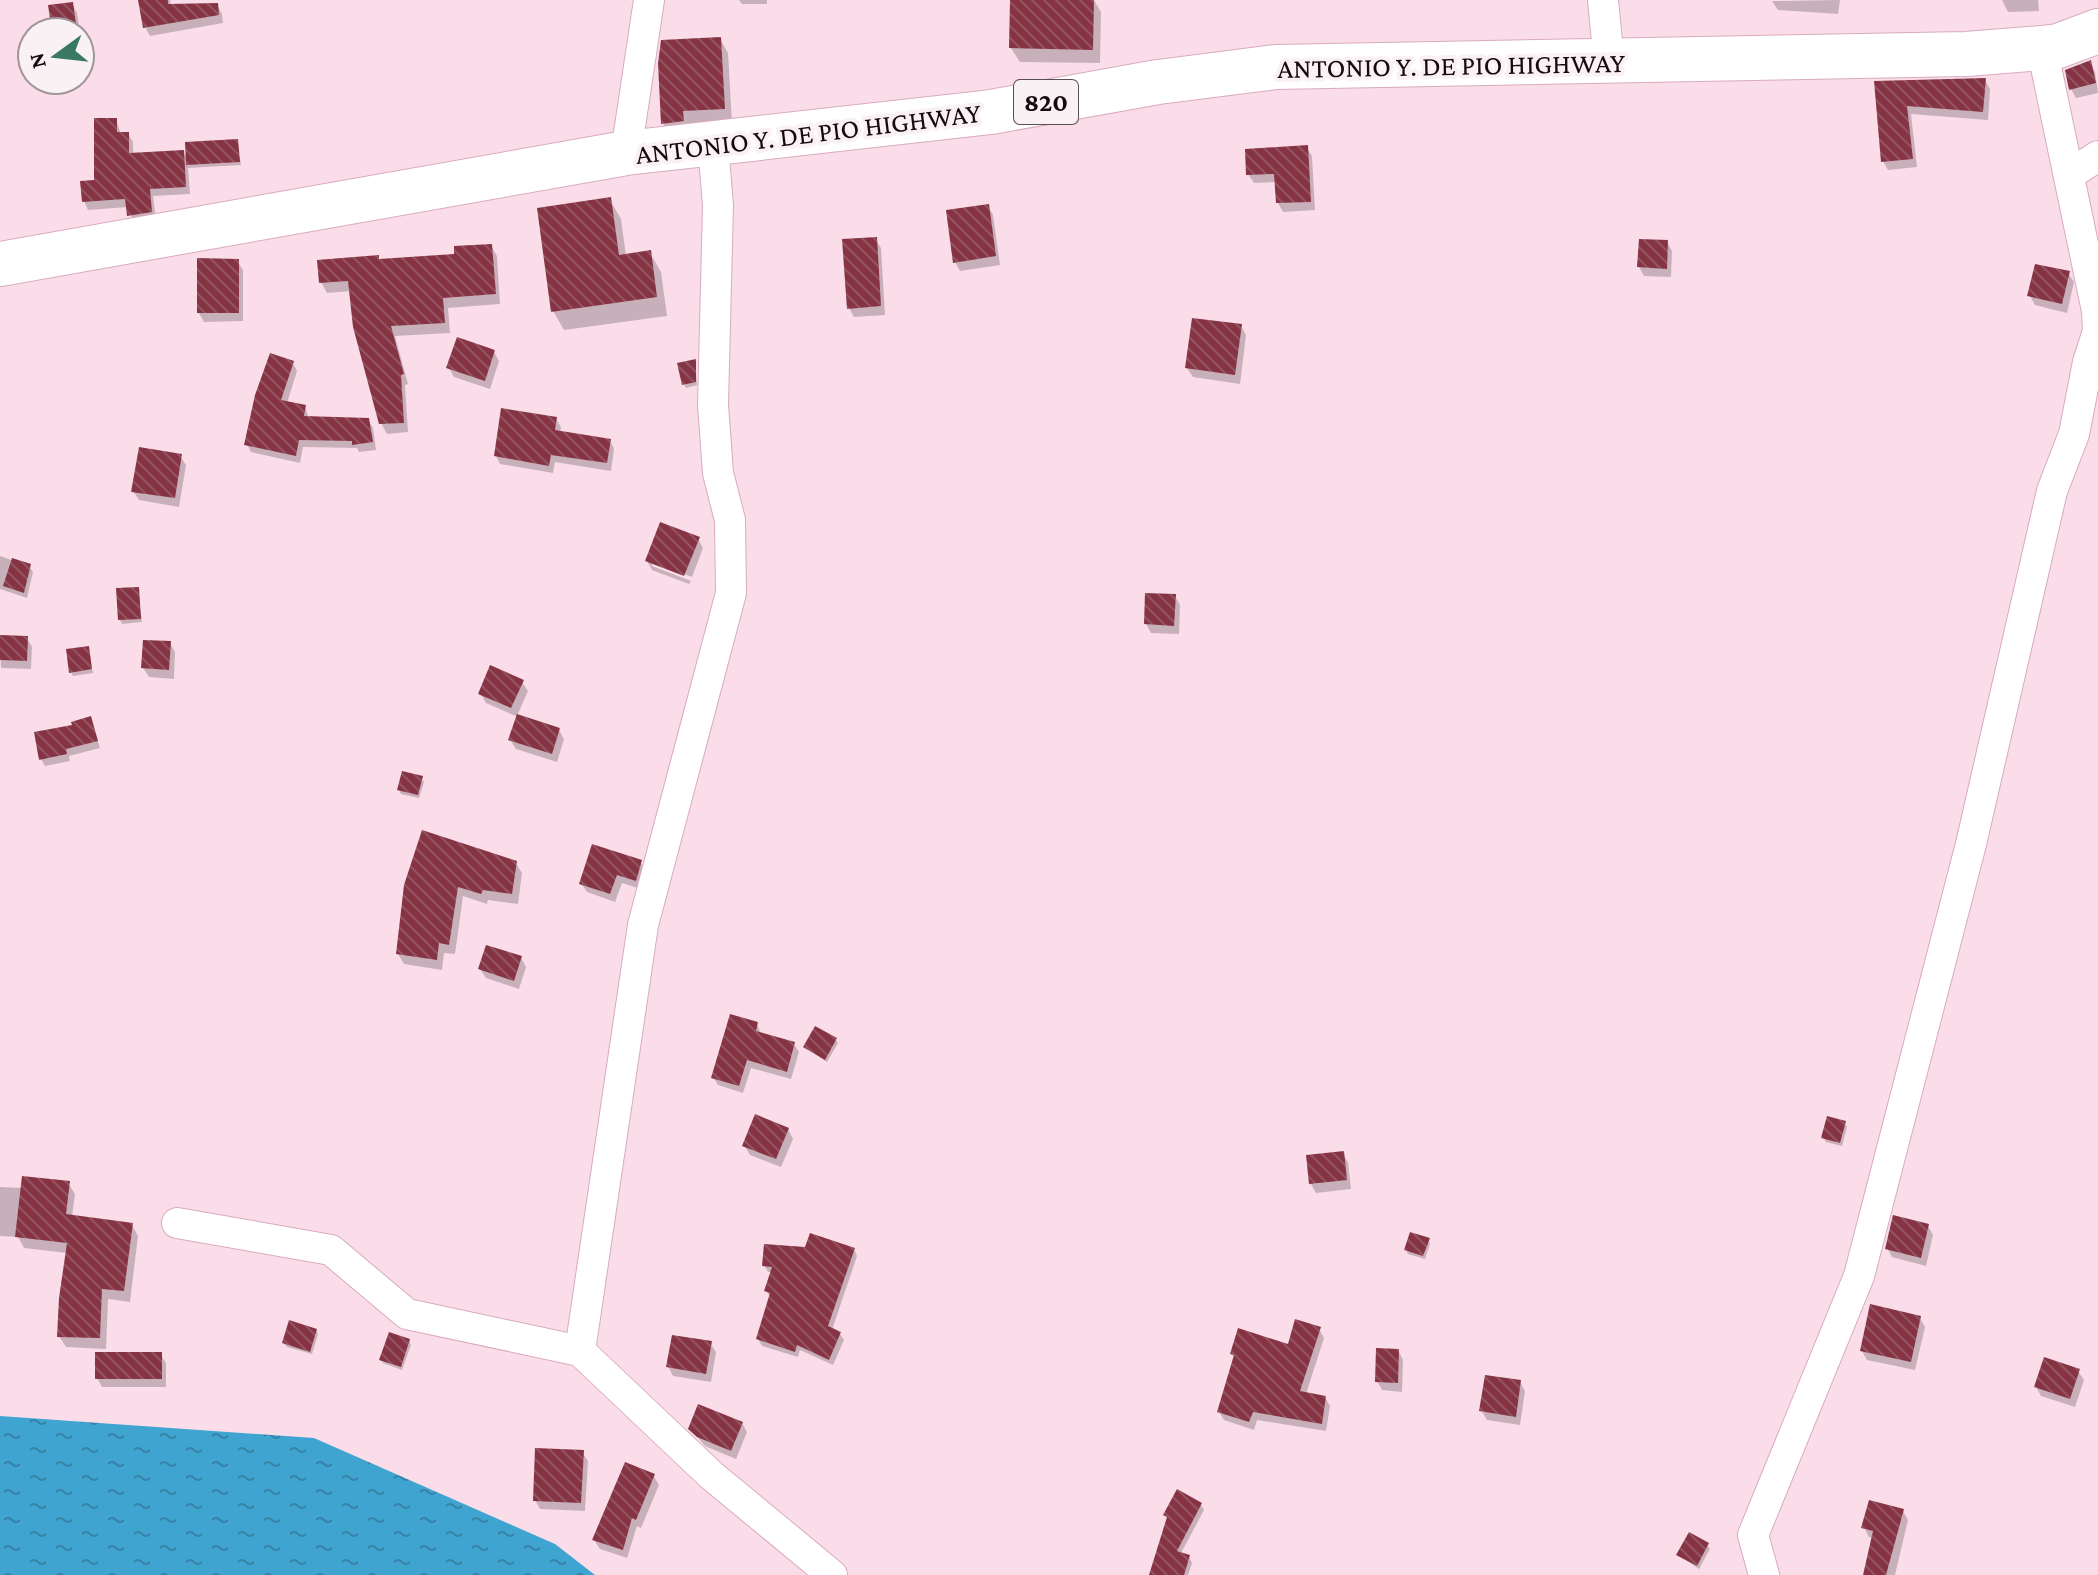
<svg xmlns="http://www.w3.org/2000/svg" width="2098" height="1575" viewBox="0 0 2098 1575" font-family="'Crimson Pro',serif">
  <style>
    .water { fill: url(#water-ripples) }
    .shadow { fill: #0003 }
    .building { fill: url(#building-back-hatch) }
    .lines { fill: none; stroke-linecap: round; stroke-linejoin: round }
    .minor-casing { stroke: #d9abbe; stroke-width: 32 }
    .trunk-casing { stroke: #d9abbe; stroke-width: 46 }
    .minor { stroke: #fff; stroke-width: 30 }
    .trunk { stroke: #fff; stroke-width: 44 }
    .labels { text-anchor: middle; stroke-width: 8; stroke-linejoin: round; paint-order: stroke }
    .shield { fill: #faf1f4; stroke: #5b4f54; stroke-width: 2 }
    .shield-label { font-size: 26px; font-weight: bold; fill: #170910 }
    .street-label { font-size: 28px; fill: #170910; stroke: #faf1f4 }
  </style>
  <defs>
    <pattern id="water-ripples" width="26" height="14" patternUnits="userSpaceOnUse" patternTransform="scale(2)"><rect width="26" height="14" fill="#40a4d0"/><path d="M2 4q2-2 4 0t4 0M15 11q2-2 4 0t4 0" fill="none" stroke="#3584a7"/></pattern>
    <pattern id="building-back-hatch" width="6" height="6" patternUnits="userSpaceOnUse" patternTransform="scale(2)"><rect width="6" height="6" fill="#863444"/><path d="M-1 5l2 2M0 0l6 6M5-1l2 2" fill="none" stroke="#935461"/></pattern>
  </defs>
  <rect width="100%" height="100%" fill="#fadde9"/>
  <polygon class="water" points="0,1416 314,1438 555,1544 595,1575 0,1575"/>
  <g class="shadow">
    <polygon points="140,0 170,0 171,6 217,5 222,14 223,23 150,36 145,27"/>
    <polygon points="739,0 767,0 767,4 742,4"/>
    <polygon points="1012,0 1094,0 1101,12 1100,63 1020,62 1011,48"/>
    <polygon points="1840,0 1838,14 1778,10 1772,1"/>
    <polygon points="2002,0 2038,0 2039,11 2008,12"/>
    <polygon points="72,4 77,13 80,32 54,32"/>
    <polygon points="720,39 728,53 732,123 671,137 663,123"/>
    <polygon points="2090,63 2095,72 2098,93 2076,98 2071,89"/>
    <polygon points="1985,80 1990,89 1988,120 1911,114 1917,167 1888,170 1883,161 1876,83"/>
    <polygon points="116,120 121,134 128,134 133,142 133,155 183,152 188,161 237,141 241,165 188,168 190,194 153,196 156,220 134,224 128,207 88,210 84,201 96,182"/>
    <polygon points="1306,147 1312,156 1315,210 1283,212 1278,203 1277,182 1254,183 1248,174"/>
    <polygon points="610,200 621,219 626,256 650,253 661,272 667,316 564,330 553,311"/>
    <polygon points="988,206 993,215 1000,265 960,271 955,262"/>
    <polygon points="875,239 881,248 885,315 854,317 849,308"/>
    <polygon points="1667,242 1672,251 1671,277 1644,276 1639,267"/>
    <polygon points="491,246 497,256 500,304 448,308 450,333 395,336 408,384 405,385 408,432 387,434 381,423 351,291 327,293 321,282 380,261 456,256"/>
    <polygon points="237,261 243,270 243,321 204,322 199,313"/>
    <polygon points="2068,273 2074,282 2067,313 2035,305 2030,296"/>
    <polygon points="1241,326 1246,335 1240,384 1193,377 1187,368"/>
    <polygon points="494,352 499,361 490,389 454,377 449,368"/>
    <polygon points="695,361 697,385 686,388 684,384"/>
    <polygon points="293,363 297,371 287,403 305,407 309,418 368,420 373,428 376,450 359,452 357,448 303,447 300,463 251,452 247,444"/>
    <polygon points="556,419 561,427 560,433 610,440 614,449 611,471 555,462 553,473 500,464 496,456"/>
    <polygon points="180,456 186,465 179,507 139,500 133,491"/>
    <polygon points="698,539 703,548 692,577 652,562 652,566 691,581 689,584 652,570 647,561"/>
    <polygon points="0,556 29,566 33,572 27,598 0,589"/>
    <polygon points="138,589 142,622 122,624 120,620"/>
    <polygon points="1175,596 1180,605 1179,634 1151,633 1146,624"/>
    <polygon points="0,637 27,638 32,647 31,669 1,668"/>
    <polygon points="170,643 175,652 174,679 149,677 143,668"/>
    <polygon points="88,648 93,673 73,676 71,672"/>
    <polygon points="522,682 528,691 517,716 559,730 564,739 557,762 516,749 510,740 518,717 486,703 480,693"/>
    <polygon points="90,718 100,748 69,756 70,761 45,766 41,759 74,726"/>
    <polygon points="421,778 424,782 419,798 401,794 399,790"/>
    <polygon points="640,862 646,871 641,889 622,883 615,902 587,892 581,883"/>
    <polygon points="516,863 522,873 518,904 488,900 487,904 463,896 455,954 444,953 442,970 404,964 398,954 406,886"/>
    <polygon points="521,958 526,967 519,989 486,978 480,969"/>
    <polygon points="757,1024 761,1034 794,1044 799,1052 791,1079 751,1068 743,1093 718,1085 713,1077"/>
    <polygon points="836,1040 838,1043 827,1062 805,1047"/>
    <polygon points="1845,1123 1847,1127 1842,1146 1826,1142 1824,1138"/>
    <polygon points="788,1129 793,1139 781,1167 750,1155 744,1145"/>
    <polygon points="1342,1153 1348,1162 1351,1189 1316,1193 1311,1184 1308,1157"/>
    <polygon points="68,1183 75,1194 72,1217 132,1225 138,1236 130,1302 108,1299 106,1349 66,1347 59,1336 67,1253 24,1248 18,1237 0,1236 0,1187 23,1188"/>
    <polygon points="1928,1226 1933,1235 1926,1266 1892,1257 1887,1248"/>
    <polygon points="1428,1240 1430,1244 1425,1259 1408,1254 1406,1250"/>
    <polygon points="854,1249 857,1256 832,1330 840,1334 844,1340 833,1365 800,1350 798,1357 762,1346 758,1339 770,1297 766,1290 772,1272 768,1272 764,1265"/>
    <polygon points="1920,1318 1925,1327 1915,1370 1867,1360 1862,1351"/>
    <polygon points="1319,1329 1324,1338 1306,1394 1325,1397 1330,1406 1326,1431 1257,1420 1254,1430 1224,1420 1219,1412 1235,1359 1232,1354 1289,1346"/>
    <polygon points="316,1330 318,1334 312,1354 287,1347 284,1343"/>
    <polygon points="409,1341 411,1345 402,1370 383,1363 381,1359"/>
    <polygon points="710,1343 716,1352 711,1382 673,1376 668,1366"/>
    <polygon points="1398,1350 1403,1360 1402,1392 1382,1390 1377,1381"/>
    <polygon points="160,1354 166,1363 166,1387 102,1387 97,1378"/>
    <polygon points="2078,1371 2084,1380 2075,1407 2041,1396 2036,1387"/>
    <polygon points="1520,1382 1525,1391 1520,1425 1487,1420 1481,1410"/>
    <polygon points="742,1423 747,1432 736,1459 705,1446 690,1428"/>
    <polygon points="582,1452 588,1461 585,1511 540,1509 535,1500"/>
    <polygon points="653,1475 659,1485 641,1528 637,1526 627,1558 600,1549 594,1540"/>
    <polygon points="1201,1505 1204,1510 1180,1555 1189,1557 1192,1563 1188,1575 1151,1575"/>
    <polygon points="1903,1511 1908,1520 1895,1575 1865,1575 1874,1538 1869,1537 1864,1527"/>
    <polygon points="1707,1545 1710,1549 1699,1569 1679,1555"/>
  </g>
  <g class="building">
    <polygon points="138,0 168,0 168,4 218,3 219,15 143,28"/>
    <polygon points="1010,0 1094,0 1093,50 1009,48"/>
    <polygon points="73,2 77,32 52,32 48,5"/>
    <polygon points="721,37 725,109 683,111 684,121 661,124 658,63 661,40"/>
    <polygon points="2091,60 2096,83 2069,90 2065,70"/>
    <polygon points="1986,78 1983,112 1907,106 1913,159 1881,162 1874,81"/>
    <polygon points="94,118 117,118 117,132 129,132 129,153 184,150 186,187 150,189 152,212 127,216 125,199 82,202 80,181 94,180"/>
    <polygon points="238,139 240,162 186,165 185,142"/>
    <polygon points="1308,145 1311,202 1276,203 1274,174 1246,175 1245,149"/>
    <polygon points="611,197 619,255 651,250 657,297 551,312 537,208"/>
    <polygon points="989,204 996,256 953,263 946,210"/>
    <polygon points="877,237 881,306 847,309 842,239"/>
    <polygon points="1639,239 1668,240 1667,269 1637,267"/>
    <polygon points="492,244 496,294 443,298 445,323 391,326 404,374 401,375 404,423 379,424 353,327 348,281 319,283 317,260 379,255 379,259 454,254 454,246"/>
    <polygon points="197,258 239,259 239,313 197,313"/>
    <polygon points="2035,264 2070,271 2062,304 2027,296"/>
    <polygon points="1192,318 1242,324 1235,375 1185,368"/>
    <polygon points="457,337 495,350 485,381 446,368"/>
    <polygon points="270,353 294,361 281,400 306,405 304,416 369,418 373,442 352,445 352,441 299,440 296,456 244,445 255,395"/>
    <polygon points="696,359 696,382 682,385 677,363"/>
    <polygon points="501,408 557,417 555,430 611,439 607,463 551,455 549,466 494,456"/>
    <polygon points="139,447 182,454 175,498 131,492"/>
    <polygon points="660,522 700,537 684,576 645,561"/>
    <polygon points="12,558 31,564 24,593 3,586"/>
    <polygon points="139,587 141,619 118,620 116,588"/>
    <polygon points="1145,593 1176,594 1174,626 1144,624"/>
    <polygon points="0,635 28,636 27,661 0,660"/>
    <polygon points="143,640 171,641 169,670 141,668"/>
    <polygon points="89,646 92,669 69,673 66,649"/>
    <polygon points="490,665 524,680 511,708 478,694"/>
    <polygon points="517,714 560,728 552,754 508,740"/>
    <polygon points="91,716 98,741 66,749 67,754 39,760 34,732 72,725 71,722"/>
    <polygon points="402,771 423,776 418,795 397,790"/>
    <polygon points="422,830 517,861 512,894 483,890 481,894 458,887 449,945 439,943 437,960 396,954 404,885"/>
    <polygon points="592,844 642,860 636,881 617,875 610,894 579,884"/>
    <polygon points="486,945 522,956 514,981 478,969"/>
    <polygon points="730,1014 758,1022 756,1031 795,1042 787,1072 747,1060 739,1086 711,1078"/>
    <polygon points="815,1026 837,1038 825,1060 803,1047"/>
    <polygon points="755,1114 789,1128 776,1159 742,1146"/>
    <polygon points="1827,1116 1846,1121 1840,1143 1821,1138"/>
    <polygon points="1344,1151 1347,1180 1309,1184 1306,1155"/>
    <polygon points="22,1176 70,1181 66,1214 133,1223 124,1291 102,1289 100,1338 57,1337 59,1298 67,1243 15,1237"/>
    <polygon points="1893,1215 1929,1224 1921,1258 1885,1249"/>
    <polygon points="1410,1232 1430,1238 1423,1256 1404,1250"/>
    <polygon points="810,1233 855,1248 828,1326 841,1332 829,1360 797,1345 795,1352 756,1339 770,1293 764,1291 772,1267 762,1266 764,1244 805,1247"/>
    <polygon points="1870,1304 1921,1316 1911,1362 1860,1351"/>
    <polygon points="1295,1319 1321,1327 1300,1391 1326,1396 1322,1424 1253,1412 1249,1422 1217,1412 1234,1355 1230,1354 1238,1328 1288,1344"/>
    <polygon points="289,1320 317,1329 310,1352 282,1343"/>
    <polygon points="389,1332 410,1339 401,1367 379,1360"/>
    <polygon points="672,1335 712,1341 706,1374 666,1367"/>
    <polygon points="1376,1348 1399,1349 1398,1383 1375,1382"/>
    <rect x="95" y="1352" width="67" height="27"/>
    <polygon points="2044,1357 2080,1369 2070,1399 2034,1387"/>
    <polygon points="1485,1375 1521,1380 1516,1417 1479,1411"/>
    <polygon points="698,1404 743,1422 731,1451 697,1437 688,1429"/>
    <polygon points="535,1448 584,1450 581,1503 533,1501"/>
    <polygon points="625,1462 655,1474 636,1520 632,1518 623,1550 592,1540"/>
    <polygon points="1177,1489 1202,1503 1177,1551 1190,1555 1184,1575 1149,1575 1167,1517 1163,1515"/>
    <polygon points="1869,1500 1904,1509 1886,1575 1863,1575 1873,1531 1861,1528"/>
    <polygon points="1689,1532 1709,1543 1697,1566 1676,1555"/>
  </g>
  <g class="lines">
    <g class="minor-casing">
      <g id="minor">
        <polyline points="1603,0 1609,62"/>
        <polyline points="2042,48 2097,311 2098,331"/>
        <polyline points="626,153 649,0"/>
        <polyline points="2069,175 2098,156"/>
        <polyline points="177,1223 331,1250 407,1314 580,1351 711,1475 832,1575"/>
        <polyline points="580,1351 643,925 731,593 730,520 718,473 713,405 718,205 713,145"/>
        <polyline points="1764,1575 1753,1535 1859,1276 1971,844 2052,491 2074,434 2088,362 2098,331"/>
      </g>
    </g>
    <g class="trunk-casing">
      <polyline id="trunk" points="0,264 626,153 991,112 1158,82 1276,67 1966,54 2042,48 2058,46 2098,31"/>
    </g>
    <use href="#minor" class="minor"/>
    <use href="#trunk" class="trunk"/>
  </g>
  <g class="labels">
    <rect class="shield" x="1014" y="80" width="64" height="44" rx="6"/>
    <g class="shield-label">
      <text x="1046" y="111">820</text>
    </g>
    <g class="street-label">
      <text transform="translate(1451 65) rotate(-1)" y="10">ANTONIO Y. DE PIO HIGHWAY</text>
      <text transform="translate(808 133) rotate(-7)" y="10">ANTONIO Y. DE PIO HIGHWAY</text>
    </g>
  </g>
  <g transform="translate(56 56) rotate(255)"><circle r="38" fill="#faf1f4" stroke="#9f9499" stroke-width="2"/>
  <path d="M0-6L14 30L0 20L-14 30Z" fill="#3a7865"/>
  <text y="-12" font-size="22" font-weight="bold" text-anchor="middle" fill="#170910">N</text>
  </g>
</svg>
